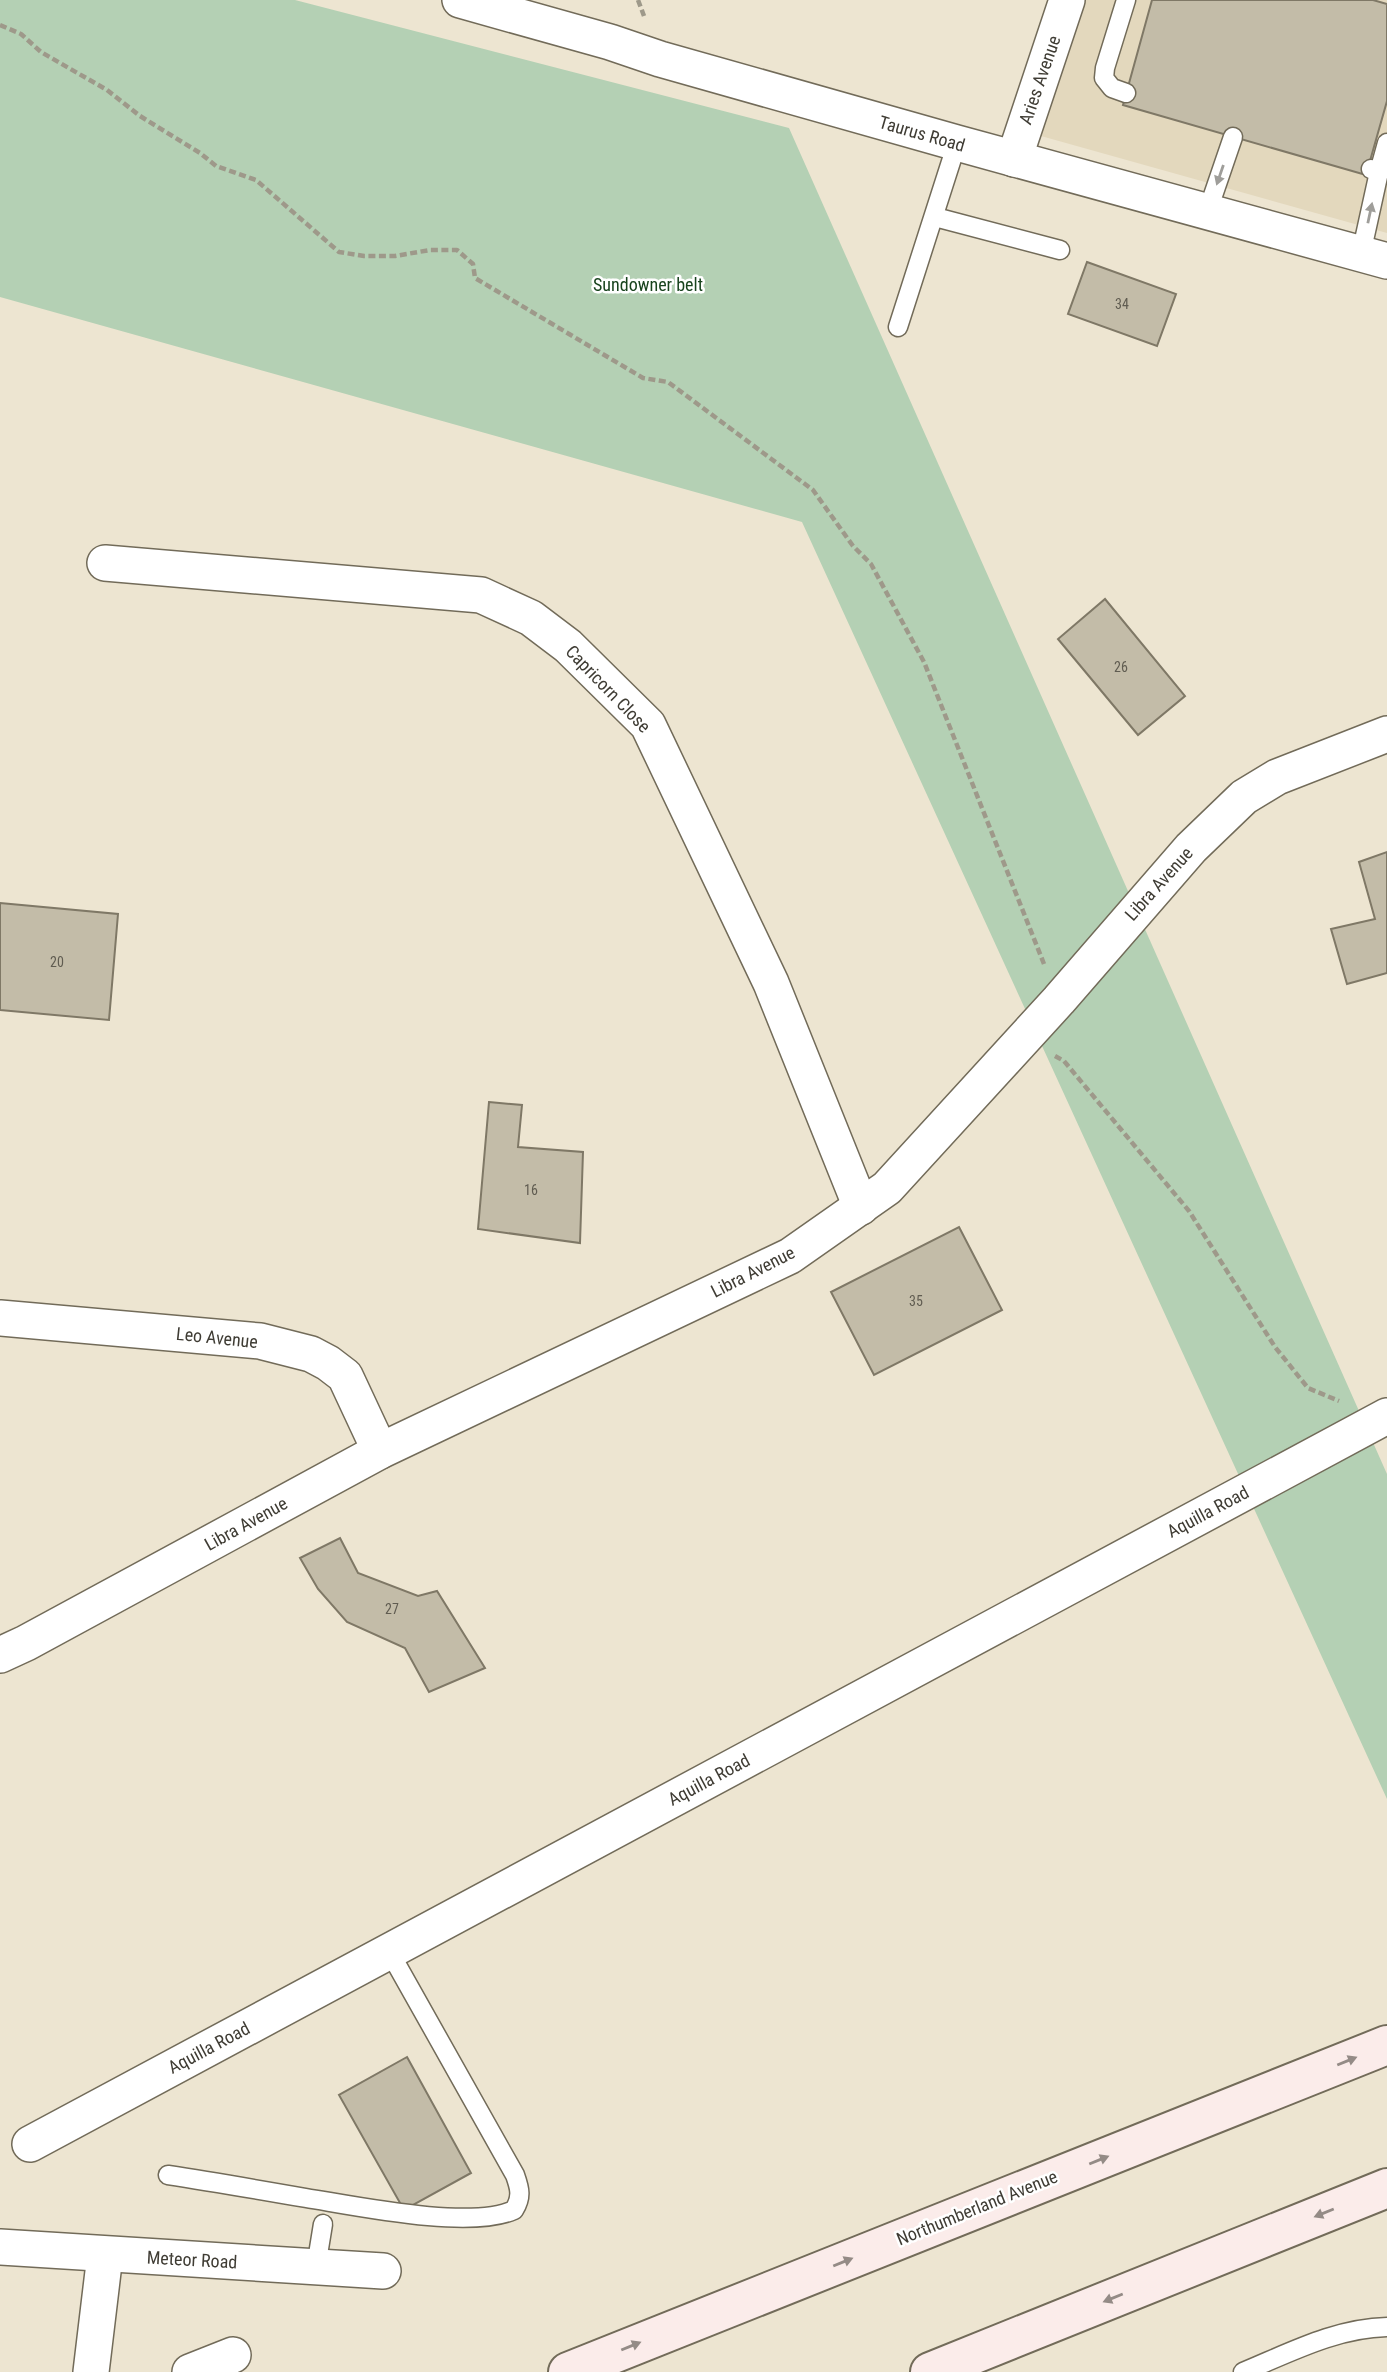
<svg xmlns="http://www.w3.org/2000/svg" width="1387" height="2372" viewBox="0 0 1387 2372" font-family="'Roboto Condensed',sans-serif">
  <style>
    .built { fill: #e3d8bd }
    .green { fill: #b4d0b4 }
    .building { fill: #c3bca8; stroke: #7f7866; stroke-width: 2 }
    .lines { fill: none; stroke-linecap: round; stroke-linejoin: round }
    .service-casing { stroke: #726b59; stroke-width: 21 }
    .minor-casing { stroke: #726b59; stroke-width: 38 }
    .secondary-casing { stroke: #726b59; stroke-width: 42 }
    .path { stroke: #9e998a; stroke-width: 4.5; stroke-dasharray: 7 3.5; stroke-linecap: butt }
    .service { stroke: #fff; stroke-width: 18 }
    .minor { stroke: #fff; stroke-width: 35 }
    .secondary { stroke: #fbecea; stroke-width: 38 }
    .oneway { fill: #9f9e9a }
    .oneway2 { fill: #948b86 }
    .labels { text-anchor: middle; stroke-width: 5; stroke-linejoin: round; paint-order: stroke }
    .number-label { font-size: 14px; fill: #605c51 }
    .street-label { font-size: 18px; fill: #3f3c34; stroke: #fff }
    .park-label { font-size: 18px; fill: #18431d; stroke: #fff }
  </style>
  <rect width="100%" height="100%" fill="#ede5d1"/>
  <polygon class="built" points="1056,0 1387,0 1387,233 1016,129"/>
  <polygon class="green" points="0,0 295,0 789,128 1387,1474 1387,1799 802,522 0,297"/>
  <g class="building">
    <polygon points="1152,0 1373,0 1387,4 1387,101 1366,175 1123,105"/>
    <polygon points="1087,262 1176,294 1157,346 1068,314"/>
    <polygon points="1105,599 1185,696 1138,735 1058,639"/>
    <polygon points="1387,852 1387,973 1347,984 1331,929 1375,919 1359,862"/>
    <polygon points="0,903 118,914 109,1020 0,1010"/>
    <polygon points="489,1102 522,1105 518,1147 583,1152 580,1243 478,1229"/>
    <polygon points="959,1227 1002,1310 874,1375 831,1292"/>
    <polygon points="340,1538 358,1573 418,1596 437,1591 485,1668 429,1692 405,1648 347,1622 318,1589 300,1558"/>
    <polygon points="407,2057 471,2173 404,2210 339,2095"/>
  </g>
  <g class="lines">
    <g class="service-casing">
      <g id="service">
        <polyline points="1126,0 1105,68 1104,78 1112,88 1126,93"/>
        <polyline points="1371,169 1379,172 1387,143"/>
        <polyline points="1207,213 1233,137"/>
        <polyline points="935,217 1060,250"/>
        <polyline points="1361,254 1379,172"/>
        <polyline points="898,327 957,143"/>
        <path d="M168 2175C214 2182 260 2190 306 2198 356 2206 470 2230 514 2210 522 2197 520 2189 515 2175L389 1951"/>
        <polyline points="316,2267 323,2224"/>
        <path d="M1243 2372C1289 2353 1336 2328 1387 2327"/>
      </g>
    </g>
    <g class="minor-casing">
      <g id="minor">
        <polyline points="460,0 610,42 660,59 957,143 1387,261"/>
        <polyline points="1014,159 1067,0"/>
        <polyline points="105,563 481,595 531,618 568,646 648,725 771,983 861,1207"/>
        <polyline points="0,1318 260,1341 311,1354 328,1363 345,1376 380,1451"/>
        <polyline points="0,1655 26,1643 380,1451 790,1256 887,1188 1059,1000 1191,848 1244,797 1277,777 1387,734"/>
        <polyline points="30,2144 1387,1416"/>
        <polyline points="0,2247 383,2271"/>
        <polyline points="91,2372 105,2255"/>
        <polyline points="190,2372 233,2355"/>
      </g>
    </g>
    <g class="secondary-casing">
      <g id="secondary">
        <polyline points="568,2372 1387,2045"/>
        <polyline points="930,2372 1387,2188"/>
      </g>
    </g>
    <g class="path">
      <polyline points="638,0 644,16"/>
      <polyline points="0,25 21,34 41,52 107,90 140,116 200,153 216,166 256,180 339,252 364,256 395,256 430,250 457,250 473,264 475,278 643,378 668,382 813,490 853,546 871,564 924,662 1044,964"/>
      <polyline points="1055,1056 1064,1061 1189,1211 1275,1347 1308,1388 1339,1401"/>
    </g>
    <use href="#service" class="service"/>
    <use href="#minor" class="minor"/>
    <use href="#secondary" class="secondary"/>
  </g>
  <defs><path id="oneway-solid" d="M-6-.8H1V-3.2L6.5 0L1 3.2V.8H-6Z" transform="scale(1.75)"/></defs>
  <g class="oneway">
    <use href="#oneway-solid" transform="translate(1220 175) rotate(109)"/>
    <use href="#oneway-solid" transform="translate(1370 213) rotate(-78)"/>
  </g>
  <g class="oneway2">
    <use href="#oneway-solid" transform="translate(1347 2061) rotate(-22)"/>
    <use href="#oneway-solid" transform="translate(1099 2160) rotate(-22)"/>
    <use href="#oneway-solid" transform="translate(1324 2213) rotate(158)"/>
    <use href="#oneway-solid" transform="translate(843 2262) rotate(-22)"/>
    <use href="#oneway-solid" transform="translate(1113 2298) rotate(158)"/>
    <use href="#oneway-solid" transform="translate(631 2346) rotate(-22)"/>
  </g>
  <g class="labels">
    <g class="number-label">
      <text x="1122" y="309">34</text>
      <text x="1121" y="672">26</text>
      <text x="57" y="967">20</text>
      <text x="531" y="1195">16</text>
      <text x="916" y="1306">35</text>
      <text x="392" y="1614">27</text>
    </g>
    <g class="street-label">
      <text transform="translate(1040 80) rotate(-71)" y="6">Aries Avenue</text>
      <text transform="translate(922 134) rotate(16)" y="6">Taurus Road</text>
      <text transform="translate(608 689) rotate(46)" y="6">Capricorn Close</text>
      <text transform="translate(1159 884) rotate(-48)" y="6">Libra Avenue</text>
      <text transform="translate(753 1272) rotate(-27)" y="6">Libra Avenue</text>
      <text transform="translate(217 1338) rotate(6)" y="6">Leo Avenue</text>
      <text transform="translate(1208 1512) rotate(-28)" y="6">Aquilla Road</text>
      <text transform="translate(246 1524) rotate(-29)" y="6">Libra Avenue</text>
      <text transform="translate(709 1780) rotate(-28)" y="6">Aquilla Road</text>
      <text transform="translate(209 2048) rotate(-28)" y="6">Aquilla Road</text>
      <text transform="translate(977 2208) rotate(-22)" y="6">Northumberland Avenue</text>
      <text transform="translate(192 2260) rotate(3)" y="6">Meteor Road</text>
    </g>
    <g class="park-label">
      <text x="648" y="291">Sundowner belt</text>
    </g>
  </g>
</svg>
